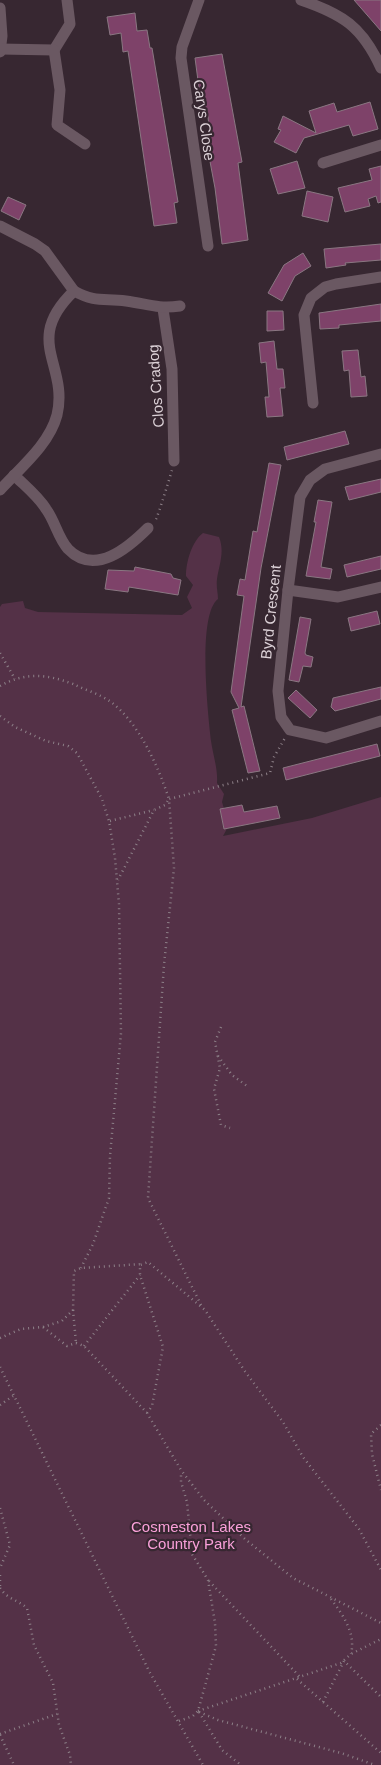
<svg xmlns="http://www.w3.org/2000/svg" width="381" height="1765" viewBox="0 0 381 1765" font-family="Arial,sans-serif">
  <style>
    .green { fill: #543147 }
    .building { fill: #7e4269; stroke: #8a7782 }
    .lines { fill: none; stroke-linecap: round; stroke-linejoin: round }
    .path { stroke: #8d8088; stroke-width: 2.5; stroke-dasharray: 1 4; stroke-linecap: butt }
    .minor { stroke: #6a5862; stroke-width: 11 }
    .labels { text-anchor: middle; stroke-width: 4.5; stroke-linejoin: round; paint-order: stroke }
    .street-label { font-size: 15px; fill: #dcd1d7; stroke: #372731 }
    .park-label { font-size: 15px; fill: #faa0d9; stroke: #372731 }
  </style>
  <rect width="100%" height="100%" fill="#372731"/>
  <path class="green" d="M203 533 219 537C225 552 219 565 217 579 216 586 218 593 218 599 197 615 208 714 211 741 213 755 218 769 217 783L224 794 222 802 229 825 223 836 312 818 381 797V1765H0V607L2 604 23 601 25 608 38 612 182 615 192 608 187 597 193 585 186 576C186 562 192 541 203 533Z"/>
  <g class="building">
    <polygon points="354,0 381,0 381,31"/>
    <polygon points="135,13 137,31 147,30 150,48 152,48 178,202 174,203 177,223 154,226 128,51 123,52 121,33 110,35 107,17"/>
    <polygon points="222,54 242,162 238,163 248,240 222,244 215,188 205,135 210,134 207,109 205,109 202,87 199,88 195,58"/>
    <polygon points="370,102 378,129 353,136 349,125 304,138 296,153 274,142 281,130 278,129 283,116 316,133 309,111 334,103 337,112"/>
    <polygon points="297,161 305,188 278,194 270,169"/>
    <polygon points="381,166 381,202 378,203 376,196 368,199 370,206 345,212 338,188 372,180 369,169"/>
    <polygon points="307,191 333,197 328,222 302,216"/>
    <polygon points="8,197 26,205 19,220 1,211"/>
    <polygon points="381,244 381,260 345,263 346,265 326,268 324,249"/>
    <polygon points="303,253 311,266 295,276 282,301 268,293 284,265"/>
    <polygon points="381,304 381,321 339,325 339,328 320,329 319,313"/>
    <polygon points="267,311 283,311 284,330 267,331"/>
    <polygon points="274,341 277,369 283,369 285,388 280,388 283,416 267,417 265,397 269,397 266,362 261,363 259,343"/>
    <polygon points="358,350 361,377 365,376 367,396 351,397 349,370 344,371 342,351"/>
    <polygon points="345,431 349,444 287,460 284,447"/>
    <polygon points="269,463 281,465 261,568 241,707 244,706 260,771 248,773 232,710 239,708 231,692 244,596 237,595 240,579 245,580 253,531 257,532"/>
    <polygon points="381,479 381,492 349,500 345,487"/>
    <polygon points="318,500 332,502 321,567 332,569 330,579 306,576 316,522 314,522"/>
    <polygon points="381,556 381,569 347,577 344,565"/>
    <polygon points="135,567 171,574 173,578 181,580 178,595 129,587 128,592 105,589 108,570 134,571"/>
    <polygon points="377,611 380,624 351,631 348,618"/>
    <polygon points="300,617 311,619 305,653 306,655 313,657 311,667 303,666 299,682 289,680"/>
    <polygon points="381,687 381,699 335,711 331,707 333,698"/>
    <polygon points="296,690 317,710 310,718 288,698"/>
    <polygon points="377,744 380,756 286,780 283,768"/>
    <polygon points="242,805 244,812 277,806 280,818 224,829 220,809"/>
  </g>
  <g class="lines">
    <g class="path">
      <path d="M156 519C158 516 170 477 172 470"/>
      <polyline points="0,653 15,679"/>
      <path d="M0 686C25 672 47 674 73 684 85 690 100 694 111 702 139 723 158 766 169 799L165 805 154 810 118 880"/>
      <polyline points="0,716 15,727 46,741 68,746 77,753 102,799 109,821 115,858 119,904 121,1033 110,1156 109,1198 93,1244 81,1268"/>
      <polyline points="110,821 154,810"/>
      <polyline points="221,1027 215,1042 220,1068 214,1089 221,1125 230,1128"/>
      <polyline points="218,1056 232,1075 247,1086"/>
      <polyline points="201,1305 148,1198 164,965 174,868 169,799 270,773 274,757 285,738"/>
      <polyline points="73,1310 76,1343"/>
      <polyline points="43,1327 62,1321 73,1310 74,1271 81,1268 142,1264"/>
      <polyline points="0,1338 21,1329 43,1327 67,1346 76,1343 84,1346 147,1413 181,1470 204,1500 245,1539 293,1578 381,1623"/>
      <polyline points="84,1346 140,1275"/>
      <polyline points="0,1367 149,1671 203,1765"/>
      <polyline points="0,1405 13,1396"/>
      <polyline points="147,1413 152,1406 163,1347 140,1275 140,1265 148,1262 205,1310 244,1370 283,1422 303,1457 359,1529 381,1570"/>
      <polyline points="381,1425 371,1434 372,1454 381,1490"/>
      <polyline points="0,1508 10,1545 0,1568"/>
      <polyline points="0,1575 0,1588"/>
      <polyline points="209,1581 300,1677"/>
      <path d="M0 1588C7 1599 18 1600 27 1608L34 1645 53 1683 59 1725 70 1755 71 1765"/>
      <path d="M331 1599C343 1615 356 1633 351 1654"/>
      <polyline points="297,1679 381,1753"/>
      <polyline points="323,1702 344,1661 381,1697"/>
      <polyline points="198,1711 341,1663 351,1654 381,1639"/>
      <polyline points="199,1712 218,1720 341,1753 375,1765"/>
      <polyline points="199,1712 222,1750 241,1765"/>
      <polyline points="179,1721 193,1716 198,1711 216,1646 215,1623 208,1580 192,1554 187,1502 181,1482 181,1472"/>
      <polyline points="0,1734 57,1714"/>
      <polyline points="0,1735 14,1765"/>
    </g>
    <g class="minor">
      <polyline points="199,0 182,47 181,58 208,246"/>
      <path d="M301 0C342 14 362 26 381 68"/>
      <polyline points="0,8 2,36 0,52"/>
      <polyline points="0,49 54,50 70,24 67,0"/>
      <polyline points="54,50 60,90 57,125 85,144"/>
      <polyline points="323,163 381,145"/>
      <polyline points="0,226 35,244 45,251 74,291"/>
      <polyline points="163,309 172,369 174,461"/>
      <polyline points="313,403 304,315 311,298 325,287 336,284 381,277"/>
      <polyline points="381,454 325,469 310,480 300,497 288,590 278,691 281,717 290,730 326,738 381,721"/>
      <path d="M14 475C25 486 38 496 46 509 55 521 58 538 68 549 95 577 129 547 148 528"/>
      <path d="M0 490C20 468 49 445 57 415 69 364 22 341 74 291 96 303 104 298 126 301 148 304 157 309 180 306"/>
      <polyline points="288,590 338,597 381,587"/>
    </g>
  </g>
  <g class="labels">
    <g class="street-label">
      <text transform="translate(204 120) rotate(82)" y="5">Carys Close</text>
      <text transform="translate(156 386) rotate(-94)" y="5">Clos Cradog</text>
      <text transform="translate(271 612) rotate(-84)" y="5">Byrd Crescent</text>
    </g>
    <g class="park-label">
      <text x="191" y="1532">Cosmeston Lakes<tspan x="191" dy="17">Country Park</tspan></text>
    </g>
  </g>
</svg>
